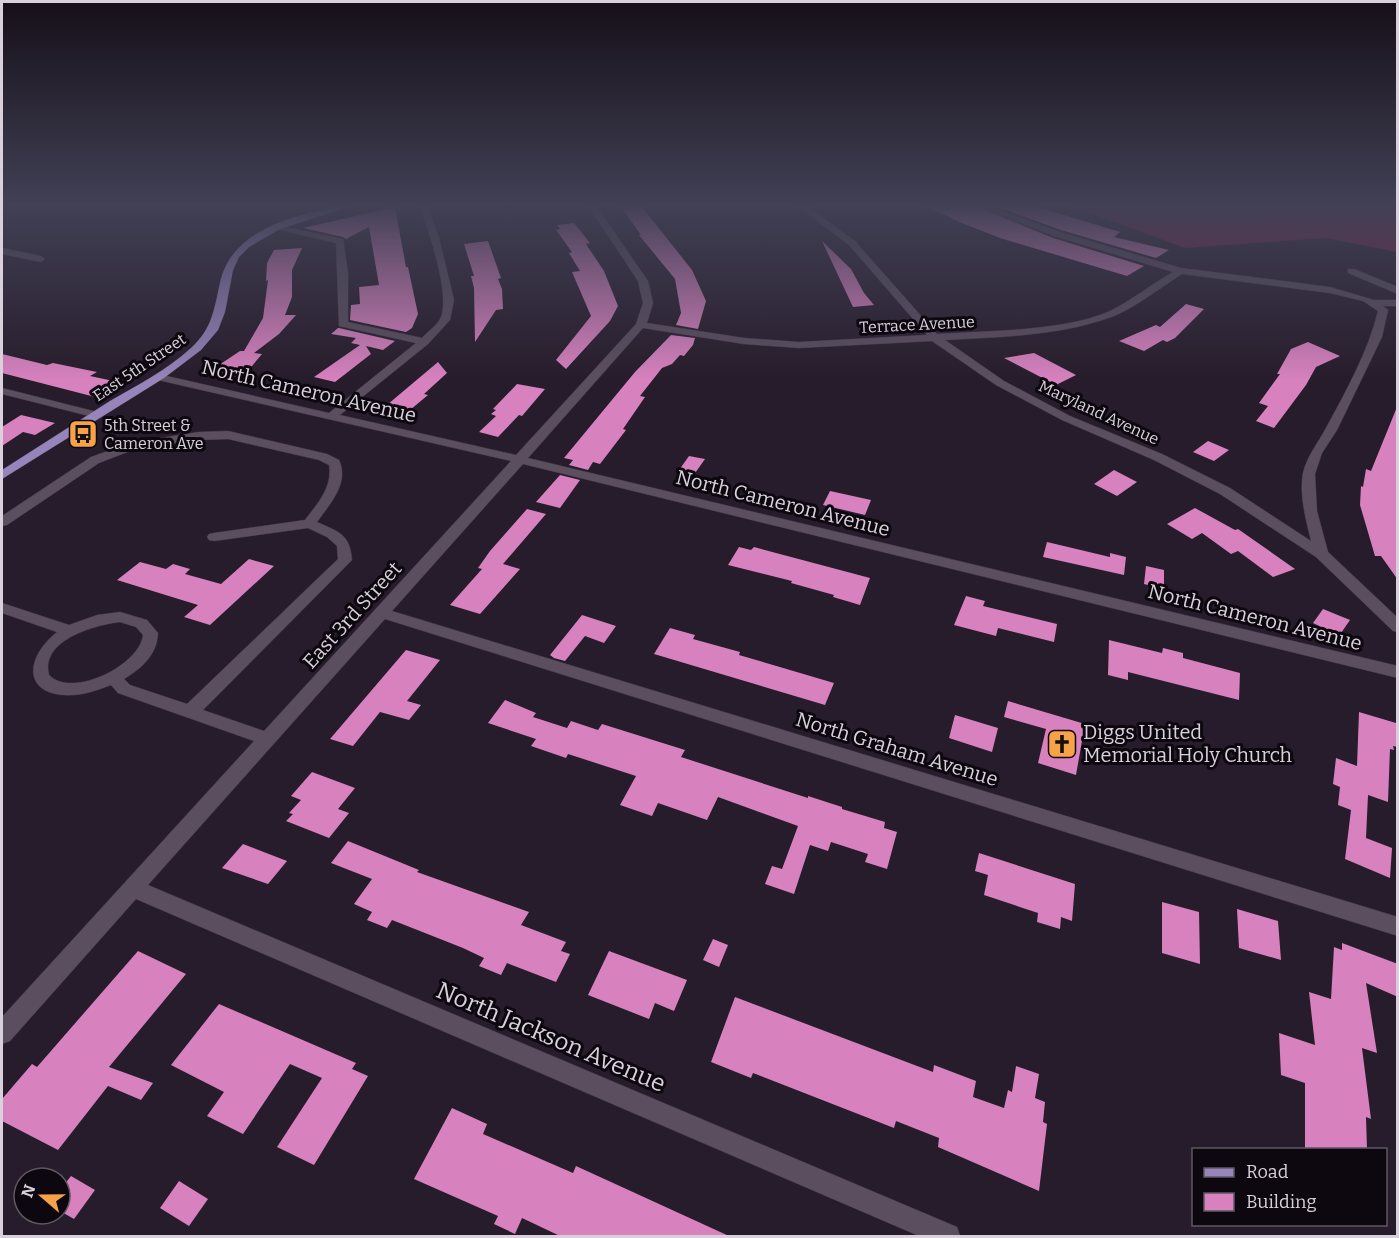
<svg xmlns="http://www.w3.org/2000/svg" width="1399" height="1238" viewBox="0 0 1399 1238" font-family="Bitter,serif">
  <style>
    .forest { fill: #7f2348 }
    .building { fill: #d781be }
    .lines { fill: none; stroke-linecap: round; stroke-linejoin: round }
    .minor-casing { stroke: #403643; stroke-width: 1 }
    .major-casing { stroke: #403643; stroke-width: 1 }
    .minor { fill: #5b4e5f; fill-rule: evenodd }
    .major { fill: #9684ba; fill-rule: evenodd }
    .labels { text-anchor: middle; stroke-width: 6; stroke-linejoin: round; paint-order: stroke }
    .far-street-label { font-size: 16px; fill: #d8d0db; stroke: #0d080f }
    .far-poi-label { font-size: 16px; fill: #d8d0db; stroke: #0d080f; text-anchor: start }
    .street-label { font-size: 20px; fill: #d8d0db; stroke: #0d080f }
    .poi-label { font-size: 20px; fill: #d8d0db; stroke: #0d080f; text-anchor: start }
    .near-street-label { font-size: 24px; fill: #d8d0db; stroke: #0d080f }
  </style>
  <rect width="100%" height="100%" fill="#271c2b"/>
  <polygon class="forest" points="1074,207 1397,207 1397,252 1326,238 1185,248"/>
  <g class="building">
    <polygon points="395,207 406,267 408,267 418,314 412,328 406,332 350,320 351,305 360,304 359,287 379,285 369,227 346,239 343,237 303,228"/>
    <polygon points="621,207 642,207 692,270 706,301 698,329 676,325 681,313 675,279 639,235 641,235"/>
    <polygon points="927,207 978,207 1053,238 1144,266 1127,276 1000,238 952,219 954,219"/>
    <polygon points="997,207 1038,207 1120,232 1114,237 1169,250 1156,258 1061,230"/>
    <polygon points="574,223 590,243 586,244 604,271 618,306 610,321 566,369 556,360 591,316 572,272 580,271 569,253 572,252 556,230 560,229 557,225"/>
    <polygon points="488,241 501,278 498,279 502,289 503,309 496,310 475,342 474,288 471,276 474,276 464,244"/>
    <polygon points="822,241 851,269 864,293 874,305 853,307"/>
    <polygon points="302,248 292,270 292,297 285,315 296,315 279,334 254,353 262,354 242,378 210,371 240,351 244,351 263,318 268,280 266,281 267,263 274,250"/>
    <polygon points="1186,304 1204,309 1175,338 1167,342 1163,340 1144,351 1119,341 1156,325 1160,327"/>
    <polygon points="338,328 339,328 395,341 383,350 366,346 371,354 335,382 314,377 360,345 351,343 356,338 331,334"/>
    <polygon points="671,335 695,338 693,345 684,356 680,355 672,364 662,368 640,396 645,397 623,429 626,430 600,464 593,462 588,470 569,465 573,460 564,458 635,372"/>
    <polygon points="1308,342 1340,356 1316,367 1306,385 1274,428 1256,421 1268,406 1259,403 1280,374 1277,374 1291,349"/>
    <polygon points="1034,353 1076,375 1056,385 1004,358"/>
    <polygon points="2,354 47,365 53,363 97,372 90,376 123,383 99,398 2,373"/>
    <polygon points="438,362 447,373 424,394 428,395 404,415 381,410"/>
    <polygon points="517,384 545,389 522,416 519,415 498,437 479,432 496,416 491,414 496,410 493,409"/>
    <polygon points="1397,407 1396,517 1398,580 1381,556 1375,556 1360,505 1361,486 1363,487 1366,469 1371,471"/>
    <polygon points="21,415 55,423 35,435 23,432 2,446 2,427"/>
    <polygon points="1208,441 1229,450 1214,461 1193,452"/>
    <polygon points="689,456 705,459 693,476 677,473"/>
    <polygon points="1114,470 1137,482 1117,496 1094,484"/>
    <polygon points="560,475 580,480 560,508 536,502"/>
    <polygon points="830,491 871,500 865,515 823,505"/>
    <polygon points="1195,508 1235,530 1238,529 1295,569 1273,577 1238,551 1231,554 1202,533 1192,539 1167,524"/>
    <polygon points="527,509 546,514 503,564 520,569 480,614 450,605 482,569 478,568 490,551"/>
    <polygon points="1047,542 1110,557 1110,553 1126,557 1124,575 1043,557"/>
    <polygon points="739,547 751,550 754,547 870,578 860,605 833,597 834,595 791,583 792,581 728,565"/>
    <polygon points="249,559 274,566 210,625 184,617 198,605 117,580 140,562 166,569 173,564 190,569 185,574 221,584"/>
    <polygon points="1146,566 1164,570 1164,589 1144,584"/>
    <polygon points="966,596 985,601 983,606 1057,624 1054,642 998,628 996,636 954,625"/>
    <polygon points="1323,609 1350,620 1339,636 1313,623"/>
    <polygon points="582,615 616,626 604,643 585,636 565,661 554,658 550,655"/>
    <polygon points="670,628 695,635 693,639 740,652 739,655 834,683 825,705 654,654"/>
    <polygon points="1109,640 1162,653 1163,648 1183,653 1183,658 1240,673 1239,700 1128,672 1128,680 1108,675"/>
    <polygon points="406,650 440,660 407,701 421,705 409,720 380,712 353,746 330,739"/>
    <polygon points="505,700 536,713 533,717 567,728 571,721 598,730 602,724 685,750 681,757 808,798 808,796 842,807 842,809 885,822 884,828 897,832 887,869 865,862 868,854 831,842 828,851 810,845 794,894 765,884 772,866 782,869 798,826 718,797 707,820 658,803 652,816 620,805 636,776 568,754 566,758 531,746 536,739 488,723"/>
    <polygon points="1008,701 1085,724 1076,775 1038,763 1046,729 1004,717"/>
    <polygon points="1359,712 1396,723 1398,727 1398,747 1393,746 1394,750 1390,749 1388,802 1368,795 1366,838 1392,848 1390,878 1345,859 1351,810 1338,805 1340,787 1333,784 1336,758 1357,766"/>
    <polygon points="955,715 998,728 992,752 949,738"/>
    <polygon points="312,772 355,788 338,809 349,813 329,838 286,821 293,814 289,813 301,800 291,796"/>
    <polygon points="348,841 419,870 417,872 529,912 521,925 566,942 561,951 570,954 556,982 507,963 501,975 479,966 484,958 463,948 392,920 387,928 367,920 372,912 354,904 372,879 331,863"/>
    <polygon points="243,844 287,861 268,884 222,868"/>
    <polygon points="979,853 1075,884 1072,921 1061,917 1060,929 1037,922 1038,913 984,895 988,875 975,871"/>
    <polygon points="1162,902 1199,912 1200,964 1162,953"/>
    <polygon points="1237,909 1278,921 1281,960 1239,948"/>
    <polygon points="713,939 728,945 719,967 703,960"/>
    <polygon points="1342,943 1398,964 1398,997 1366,983 1377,1053 1362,1048 1371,1119 1366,1117 1367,1149 1305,1149 1305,1083 1281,1075 1279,1033 1315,1045 1309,992 1331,999 1334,947 1342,950"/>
    <polygon points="138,951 186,974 109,1067 153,1083 141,1100 108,1086 58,1150 2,1121 2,1099 32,1064 37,1067"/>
    <polygon points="609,951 687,980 674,1011 655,1003 649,1019 588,995"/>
    <polygon points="735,997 933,1072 934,1065 976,1081 973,1097 1004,1108 1008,1090 1012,1092 1016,1066 1039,1074 1035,1098 1045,1102 1043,1122 1047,1124 1039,1191 938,1147 939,1138 896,1121 894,1128 753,1073 751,1078 711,1062"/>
    <polygon points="219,1004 356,1063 352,1069 368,1076 314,1165 277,1147 322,1078 290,1064 243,1134 207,1116 224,1092 171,1065"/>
    <polygon points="452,1108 487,1124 483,1134 573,1173 576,1166 729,1236 560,1236 522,1218 515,1234 494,1224 498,1216 414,1179"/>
    <polygon points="71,1176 95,1190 74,1219 60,1211 60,1190"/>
    <polygon points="179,1181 208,1199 189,1226 160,1208"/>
  </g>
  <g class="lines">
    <g class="minor-casing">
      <g id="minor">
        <path d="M420 207H428L439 238 454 300 450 320 428 344 340 415 516 455 636 324 643 303 638 281 589 207H597L648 281 653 303 647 323 744 338 799 342 927 335 849 245 799 207H808L855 241 937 334C986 331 1066 331 1110 311 1132 300 1152 284 1173 272L1054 236 980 207H991L1060 232 1181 268 1330 287 1374 300H1398V306H1383L1388 310 1382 337 1337 430 1322 453 1315 474 1317 511 1328 552 1398 618V632L1393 631 1316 557 1220 494 1154 460 1062 420 996 385 932 341 799 348 744 344 643 328 528 458 1398 666V678L523 464 392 611 1398 917V936L385 619 148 885 957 1227 960 1236H919L136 899 10 1041 2 1044V1017L254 741 118 693 111 685C98 690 87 694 74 695 23 698 23 659 57 632L2 613V603L69 625 97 615 120 612 147 620 158 633C157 655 142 668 124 679L130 685 187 704 338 559 337 546 327 537 308 528 214 541 209 540 207 537 209 534 214 533 305 520C317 504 333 487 329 465L319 460 228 439 199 440 135 449 99 463 7 525 2 526V516L91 457 133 442 199 432 228 431 327 454 339 460C350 483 329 505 317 522 339 532 350 534 352 560L203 710 264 731 511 461 158 380 153 377 158 374 329 413 416 343 339 326 336 243 272 228 276 225 343 239 348 273V322L422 338C427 332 438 325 441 317 450 293 429 232 420 207ZM1182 274 1330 293 1363 301 1378 311C1368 352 1346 391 1326 428 1318 443 1307 456 1303 473 1299 495 1306 520 1311 541L1230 488 1162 454 1070 416 1004 381 945 340C1001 337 1061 336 1114 316 1136 307 1161 287 1182 274ZM120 622 136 627 143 635C140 665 72 699 49 675 40 640 95 625 120 622Z"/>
        <polygon points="2,248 41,256 45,259 41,262 2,254"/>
        <polygon points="1348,269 1354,269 1398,287 1398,294 1348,273"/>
        <polygon points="2,388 101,413 103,415 97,418 2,394"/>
      </g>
    </g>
    <g class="major-casing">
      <path id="major" d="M335 207H348L280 229 249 247 239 257 233 270 225 312 218 330 201 350 164 378 2 479V470C38 447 74 424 110 401 138 385 167 370 191 348 212 329 214 310 220 283 231 231 289 217 335 207Z"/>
    </g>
    <use href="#minor" class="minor"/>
    <use href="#major" class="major"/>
  </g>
  <linearGradient id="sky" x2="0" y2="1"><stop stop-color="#150f18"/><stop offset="0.54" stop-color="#414055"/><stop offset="1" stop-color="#414055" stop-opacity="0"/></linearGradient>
  <rect width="1399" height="380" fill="url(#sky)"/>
  <defs>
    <g id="bus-square" transform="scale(1.5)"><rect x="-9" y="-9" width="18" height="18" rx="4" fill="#f7a248" stroke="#0d080f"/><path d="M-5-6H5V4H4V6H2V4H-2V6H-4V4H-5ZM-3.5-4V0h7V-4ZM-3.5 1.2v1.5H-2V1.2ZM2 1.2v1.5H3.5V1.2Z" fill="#111"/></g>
    <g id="church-square" transform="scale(1.5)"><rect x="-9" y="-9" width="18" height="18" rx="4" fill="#f7a248" stroke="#0d080f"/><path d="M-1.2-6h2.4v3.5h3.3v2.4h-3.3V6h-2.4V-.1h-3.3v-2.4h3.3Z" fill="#111"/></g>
  </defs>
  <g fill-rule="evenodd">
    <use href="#bus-square" x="83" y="434"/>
    <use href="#church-square" x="1062" y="744"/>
  </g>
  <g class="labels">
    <g class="far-street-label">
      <text transform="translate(917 324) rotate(-3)" y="6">Terrace Avenue</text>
      <text transform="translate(139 367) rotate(-34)" y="6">East 5th Street</text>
      <text transform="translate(1099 412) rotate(25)" y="6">Maryland Avenue</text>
    </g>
    <g class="far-poi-label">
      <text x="104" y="431">5th Street &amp;<tspan x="104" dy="18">Cameron Ave</tspan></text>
    </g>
    <g class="street-label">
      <text transform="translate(309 391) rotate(13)" y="7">North Cameron Avenue</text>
      <text transform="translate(783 503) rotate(14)" y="7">North Cameron Avenue</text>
      <text transform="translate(352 615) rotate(-48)" y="7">East 3rd Street</text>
      <text transform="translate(1255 617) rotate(14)" y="7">North Cameron Avenue</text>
      <text transform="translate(897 749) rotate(17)" y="7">North Graham Avenue</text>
    </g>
    <g class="poi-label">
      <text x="1083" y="739">Diggs United<tspan x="1083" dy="23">Memorial Holy Church</tspan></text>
    </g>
    <g class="near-street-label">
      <text transform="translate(551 1037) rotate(23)" y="8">North Jackson Avenue</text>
    </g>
  </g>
  <rect width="1399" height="1238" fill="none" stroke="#d8d0db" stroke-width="6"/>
  <rect x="1192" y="1148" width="195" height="78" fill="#0d080f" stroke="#5e5861" stroke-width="1.5"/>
  <rect x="1204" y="1168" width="30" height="9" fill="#9684ba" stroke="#5e5861" stroke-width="1.5"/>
  <text x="1246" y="1178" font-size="18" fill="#d8d0db">Road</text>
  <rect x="1204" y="1193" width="30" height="18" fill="#d781be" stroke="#5e5861" stroke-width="1.5"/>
  <text x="1246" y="1208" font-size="18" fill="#d8d0db">Building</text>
  <g transform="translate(42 1196) rotate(290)"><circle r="28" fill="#0d080f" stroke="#5e5861" stroke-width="1.5"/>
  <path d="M0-4.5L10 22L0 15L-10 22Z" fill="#f7a248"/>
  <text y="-9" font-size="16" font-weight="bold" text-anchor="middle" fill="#d8d0db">N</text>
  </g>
</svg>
